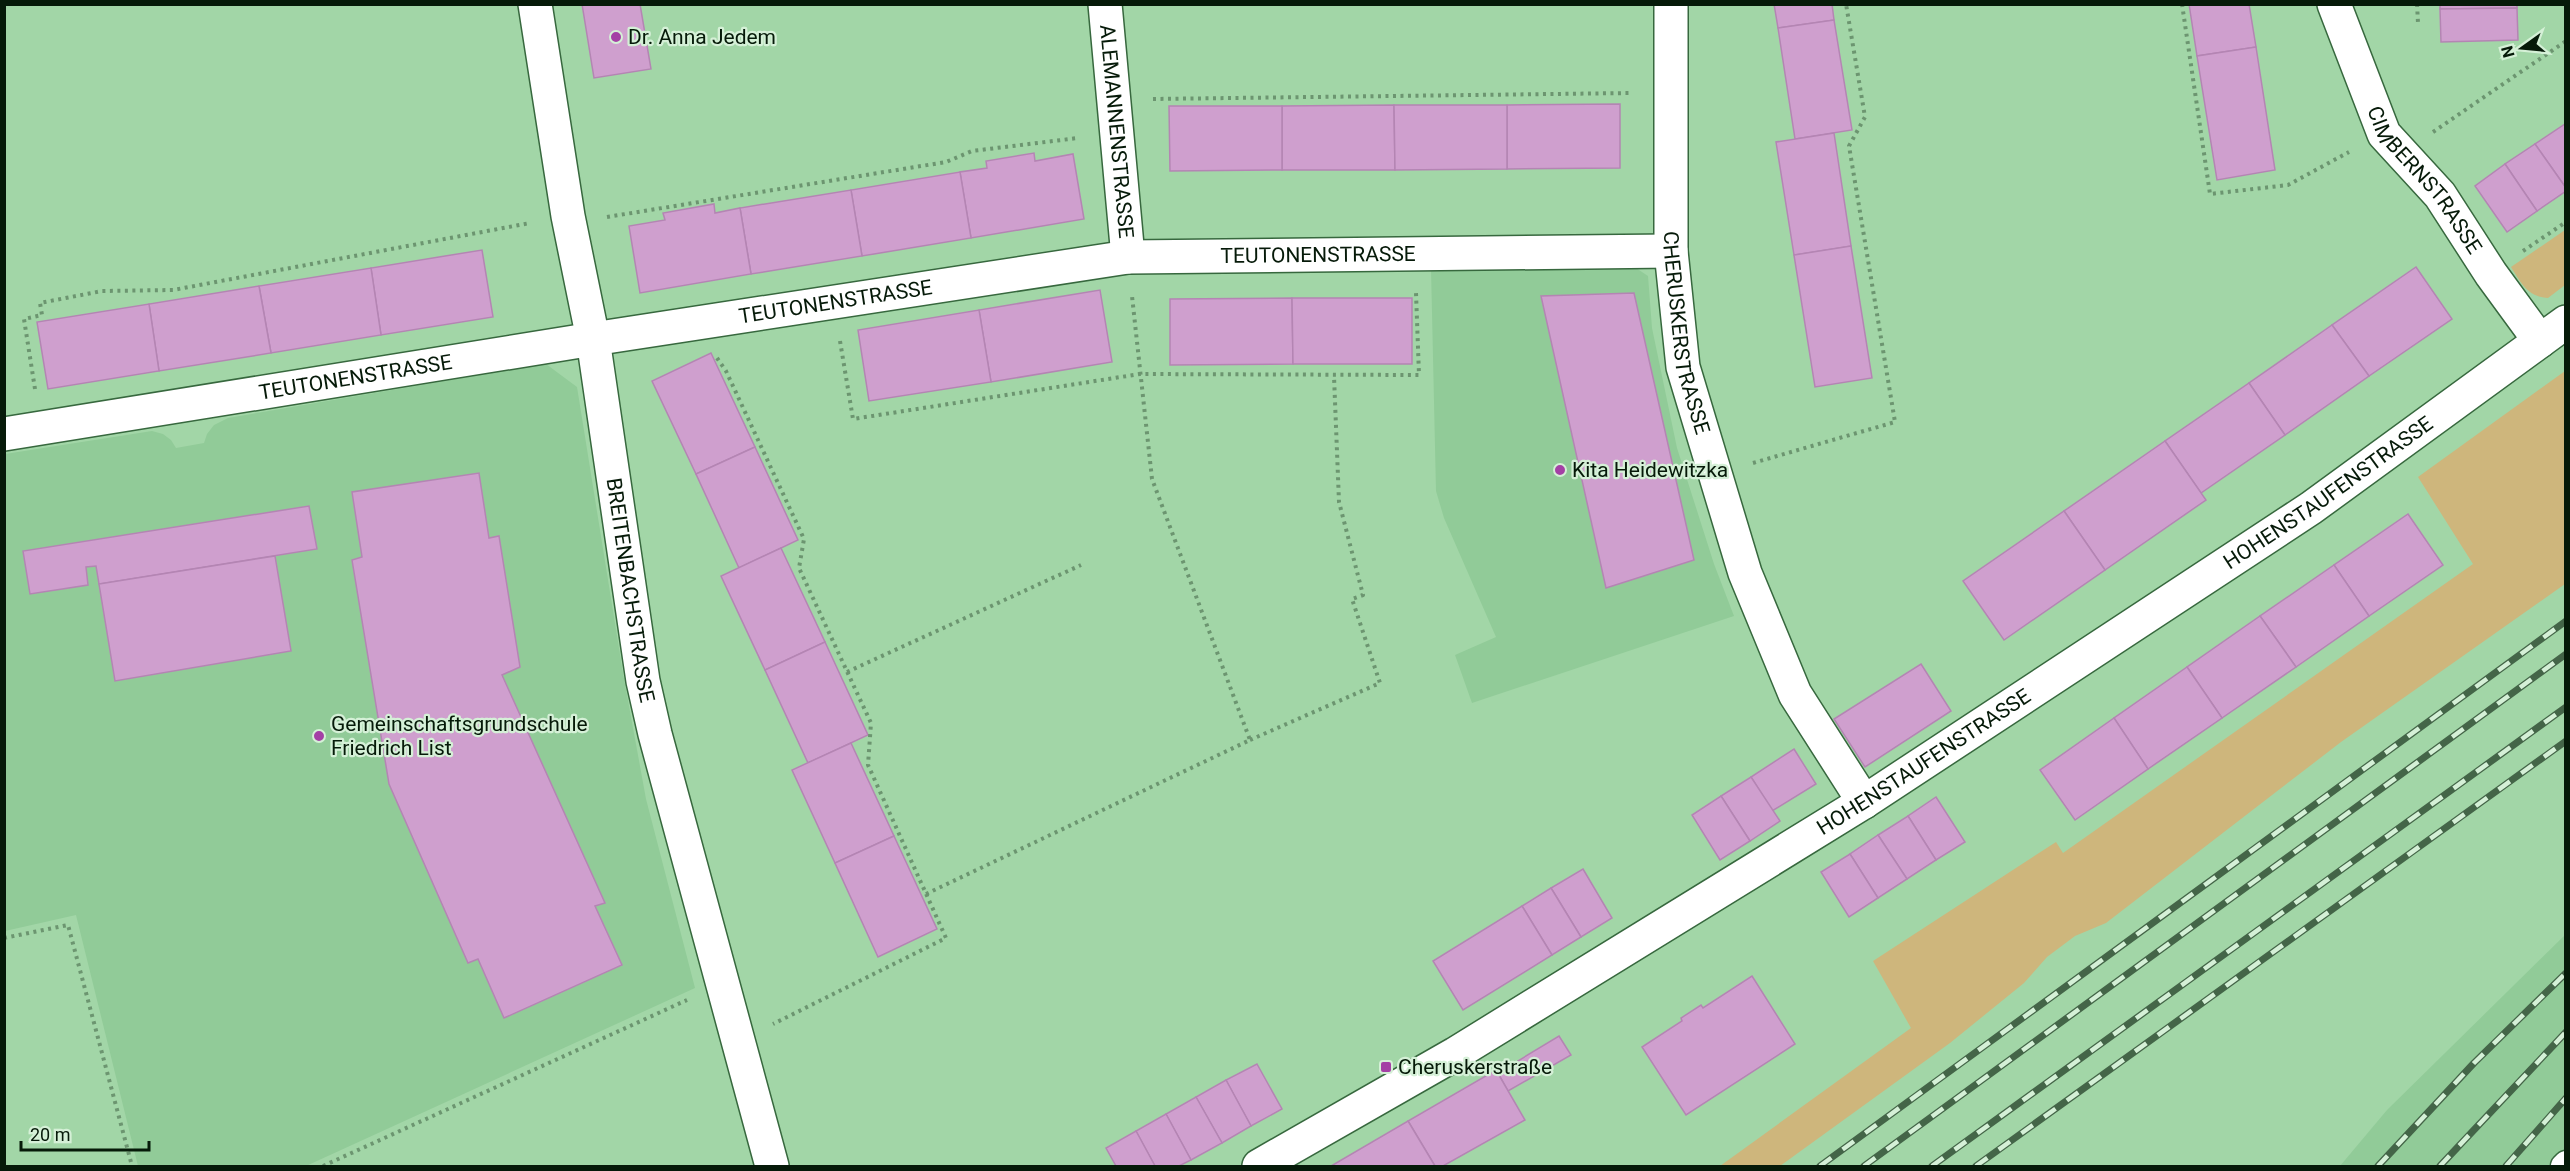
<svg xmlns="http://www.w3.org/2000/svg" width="2570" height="1171" viewBox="0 0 2570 1171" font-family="Roboto,sans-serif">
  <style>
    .built { fill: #91cb98 }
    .green { fill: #ceb67c }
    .building { fill: #cf9fce; stroke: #b485b3; stroke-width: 1.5 }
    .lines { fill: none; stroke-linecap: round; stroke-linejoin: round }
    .service-casing { stroke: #37683e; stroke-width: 27 }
    .minor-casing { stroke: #37683e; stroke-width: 36 }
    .path { stroke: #6c9570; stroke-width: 4; stroke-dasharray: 3 4.5; stroke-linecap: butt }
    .service { stroke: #fff; stroke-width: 24 }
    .minor { stroke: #fff; stroke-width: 33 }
    .rail-casing { stroke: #446548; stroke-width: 7 }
    .rail { stroke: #d5f0d7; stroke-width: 4.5; stroke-dasharray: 14; stroke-linecap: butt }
    .poi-dot { fill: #a440a5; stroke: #d5f0d7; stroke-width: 2 }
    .labels { text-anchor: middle; stroke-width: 4.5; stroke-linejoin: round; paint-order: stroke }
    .poi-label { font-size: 21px; fill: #061a09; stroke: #d5f0d7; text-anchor: start }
    .street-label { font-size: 21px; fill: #061a09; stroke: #d5f0d7 }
  </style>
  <rect width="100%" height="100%" fill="#a2d6a7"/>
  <g class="built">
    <polygon points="1431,268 1636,268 1648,276 1652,328 1677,448 1714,564 1734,616 1472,703 1455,655 1496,637 1444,518 1436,491"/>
    <polygon points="546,364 577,387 623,673 646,799 695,988 306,1166 138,1166 76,915 5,931 5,454 152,431 163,434 171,440 176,448 204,443 207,434 214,425 228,418"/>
    <polygon points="2565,935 2565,1166 2340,1166 2387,1110"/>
  </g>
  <g class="green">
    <path d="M2565 230V285L2548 298C2528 297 2521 283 2511 267Z"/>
    <polygon points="2565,371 2565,584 2341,742 2106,923 2075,936 2047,957 2024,983 1950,1043 1780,1166 1720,1166 1911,1028 1873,961 2056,842 2063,853 2473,564 2418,477"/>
  </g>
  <g class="building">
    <polygon points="582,4 640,4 651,69 594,78"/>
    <polygon points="1774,4 1832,4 1834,20 1778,28"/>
    <polygon points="2189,4 2249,4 2256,47 2197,56"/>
    <polygon points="2440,4 2517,4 2517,8 2440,9"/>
    <polygon points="2517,8 2518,40 2441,42 2440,9"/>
    <polygon points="1834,20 1852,130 1795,139 1778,28"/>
    <polygon points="2256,47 2275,170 2217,180 2197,56"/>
    <polygon points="1620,104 1620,168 1507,169 1507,105"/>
    <polygon points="1394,105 1395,170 1282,170 1282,106"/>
    <polygon points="1394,105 1507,105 1507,169 1395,170"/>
    <polygon points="1169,106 1282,106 1282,170 1170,171"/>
    <polygon points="2565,124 2566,125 2566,188 2535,144"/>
    <polygon points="1834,133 1851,246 1794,255 1776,142"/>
    <polygon points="2535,144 2566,188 2566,191 2537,211 2505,164"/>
    <polygon points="1034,153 1035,161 1073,154 1084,219 971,238 960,172 987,168 986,161"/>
    <polygon points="2505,164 2537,211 2507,232 2475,186"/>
    <polygon points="960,172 971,238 862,256 851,190"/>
    <polygon points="851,190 862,256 751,274 740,208"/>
    <polygon points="714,204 715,213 740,208 751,274 640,293 629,226 665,220 663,213"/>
    <polygon points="1851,246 1872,378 1815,387 1794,255"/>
    <polygon points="482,250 493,317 381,335 371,268"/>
    <polygon points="2416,267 2452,319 2369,376 2332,325"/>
    <polygon points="371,268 381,335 271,353 259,286"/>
    <polygon points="259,286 271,353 159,371 149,304"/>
    <polygon points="1100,290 1112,362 991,382 979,310"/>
    <polygon points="1634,293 1694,560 1606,588 1541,296"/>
    <polygon points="1292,298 1293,364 1170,365 1170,299"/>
    <polygon points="1292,298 1412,298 1412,364 1293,364"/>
    <polygon points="149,304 159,371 48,389 37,322"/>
    <polygon points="979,310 991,382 869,401 858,330"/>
    <polygon points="2332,325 2369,376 2285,435 2249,383"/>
    <polygon points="711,353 755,447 696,474 652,381"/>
    <polygon points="2249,383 2285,435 2201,493 2165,441"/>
    <polygon points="2165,441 2206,500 2105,570 2064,511"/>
    <polygon points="755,447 798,540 739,568 696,474"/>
    <polygon points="479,473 489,538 499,536 520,667 502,675 605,903 595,906 622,965 504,1018 478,959 468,963 389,784 352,560 362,557 352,492"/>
    <polygon points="309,506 317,549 99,584 96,566 86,567 88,585 30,594 23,551"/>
    <polygon points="2064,511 2105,570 2004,640 1963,581"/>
    <polygon points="2408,514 2443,565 2369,616 2334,565"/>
    <polygon points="781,548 825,642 765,670 721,576"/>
    <polygon points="275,556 291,651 115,681 99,584"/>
    <polygon points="2334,565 2369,616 2296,667 2260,616"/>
    <polygon points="2260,616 2296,667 2222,718 2187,667"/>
    <polygon points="825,642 868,735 808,763 765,670"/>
    <polygon points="1921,664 1951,711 1865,767 1834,719"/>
    <polygon points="2187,667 2222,718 2148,769 2114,718"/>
    <polygon points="2114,718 2148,769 2075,820 2040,770"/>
    <polygon points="851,743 894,836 835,863 792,770"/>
    <polygon points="1794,749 1816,784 1772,811 1751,777"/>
    <polygon points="1751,777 1780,821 1750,841 1721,796"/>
    <polygon points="1721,796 1750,841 1720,860 1692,815"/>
    <polygon points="1936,797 1965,842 1936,860 1908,816"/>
    <polygon points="1908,816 1936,860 1907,879 1878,835"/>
    <polygon points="1878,835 1907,879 1878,898 1850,854"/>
    <polygon points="894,836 937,929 878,957 835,863"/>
    <polygon points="1850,854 1878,898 1849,917 1821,872"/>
    <polygon points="1583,869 1612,918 1581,937 1551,888"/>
    <polygon points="1551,888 1581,937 1552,955 1522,906"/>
    <polygon points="1522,906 1552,955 1463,1010 1433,961"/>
    <polygon points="1752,976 1795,1044 1686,1115 1642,1047 1682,1021 1681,1018 1701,1005 1703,1008"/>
    <polygon points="1559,1036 1571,1055 1508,1091 1498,1073"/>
    <polygon points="1257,1064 1282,1109 1251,1126 1226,1080"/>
    <polygon points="1496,1070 1525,1120 1443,1166 1435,1166 1408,1121"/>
    <polygon points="1226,1080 1251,1126 1222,1143 1196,1097"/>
    <polygon points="1196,1097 1222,1143 1191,1160 1166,1114"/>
    <polygon points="1166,1114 1191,1160 1179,1166 1155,1166 1136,1131"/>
    <polygon points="1408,1121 1435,1166 1331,1166"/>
    <polygon points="1136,1131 1155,1166 1116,1166 1106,1148"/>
  </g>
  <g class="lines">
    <g class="service-casing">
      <polyline id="service" points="2563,1166 2566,1163"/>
    </g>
    <g class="minor-casing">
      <g id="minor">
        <path id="s1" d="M535 4 568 216 593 339 643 681 655 734 772 1166"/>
        <path id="s2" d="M1105 4 1128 257"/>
        <path id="s3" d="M1671 4V251L1683 367 1745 573 1795 694 1864 802"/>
        <path id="s4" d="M2334 4 2384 134 2440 195 2491 274 2540 341"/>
        <path id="s5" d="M4 434 593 339 1128 257 1671 251"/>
        <path id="s6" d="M1259 1166 1455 1054 1864 802 2311 508 2566 322"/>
      </g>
    </g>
    <g class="path">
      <polyline points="2182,4 2210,194 2288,185 2349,152"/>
      <polyline points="2417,4 2418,23"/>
      <polyline points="1153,99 1632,93"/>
      <polyline points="2433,132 2566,41"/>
      <polyline points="607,217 946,162 972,151 1078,138"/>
      <polyline points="2523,251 2566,222"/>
      <polyline points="840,341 853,419 1140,374 1419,375 1416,293"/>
      <polyline points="717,358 726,371 804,539 799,568 871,723 868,765 946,938 773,1024"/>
      <polyline points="35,389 24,319 42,315 40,303 102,291 173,290 530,223"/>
      <polyline points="1753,463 1895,422 1849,146 1865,117 1846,4"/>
      <polyline points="847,672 1081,565"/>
      <polyline points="1250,740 1380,683 1352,599 1363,595 1339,502 1334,376"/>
      <polyline points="926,894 1250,740 1152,479 1132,296"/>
      <polyline points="4,938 68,925 132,1166"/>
      <polyline points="323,1166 687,1000"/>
    </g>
    <use href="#service" class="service"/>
    <use href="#minor" class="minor"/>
    <g class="rail-casing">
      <g id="rail">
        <polyline points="1820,1166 2566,621"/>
        <polyline points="1864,1166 2566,654"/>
        <polyline points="1932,1166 2566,707"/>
        <polyline points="1976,1166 2566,741"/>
        <polyline points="2378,1166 2474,1063 2566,973"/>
        <polyline points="2440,1166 2566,1032"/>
        <polyline points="2506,1166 2566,1098"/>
      </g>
    </g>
    <use href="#rail" class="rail"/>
  </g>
  <g class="poi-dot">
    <circle cx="616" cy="37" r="6"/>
    <circle cx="1560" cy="470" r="6"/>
    <circle cx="319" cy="736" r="6"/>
    <rect x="1380" y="1061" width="12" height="12" rx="3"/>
  </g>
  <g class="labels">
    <g class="poi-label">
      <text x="628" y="44">Dr. Anna Jedem</text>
      <text x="1572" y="477">Kita Heidewitzka</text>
      <text x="331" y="731">Gemeinschaftsgrundschule<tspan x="331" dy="24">Friedrich List</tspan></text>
      <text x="1398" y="1074">Cheruskerstraße</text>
    </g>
    <g class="street-label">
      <text dy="7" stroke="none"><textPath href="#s2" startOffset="128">ALEMANNENSTRASSE</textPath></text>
      <text dy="7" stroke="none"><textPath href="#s4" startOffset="200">CIMBERNSTRASSE</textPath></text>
      <text dy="7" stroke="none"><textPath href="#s5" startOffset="1328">TEUTONENSTRASSE</textPath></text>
      <text dy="7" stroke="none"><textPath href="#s5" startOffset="842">TEUTONENSTRASSE</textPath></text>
      <text dy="7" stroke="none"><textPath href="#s3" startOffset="330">CHERUSKERSTRASSE</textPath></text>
      <text dy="7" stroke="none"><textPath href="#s5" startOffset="356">TEUTONENSTRASSE</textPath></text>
      <text dy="7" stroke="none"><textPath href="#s6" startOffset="1264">HOHENSTAUFENSTRASSE</textPath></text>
      <text dy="7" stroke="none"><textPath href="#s1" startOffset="594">BREITENBACHSTRASSE</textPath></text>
      <text dy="7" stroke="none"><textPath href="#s6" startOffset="778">HOHENSTAUFENSTRASSE</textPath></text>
    </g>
  </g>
  <rect width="2570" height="1171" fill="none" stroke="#061a09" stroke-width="12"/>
  <g transform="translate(2522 48) rotate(255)" stroke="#d5f0d7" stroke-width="4.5" paint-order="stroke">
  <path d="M0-4.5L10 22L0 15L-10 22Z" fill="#061a09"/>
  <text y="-9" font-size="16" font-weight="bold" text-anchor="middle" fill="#061a09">N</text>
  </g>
  <path d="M21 1141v9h128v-9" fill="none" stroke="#061a09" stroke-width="3"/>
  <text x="30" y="1141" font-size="18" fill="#061a09" stroke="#d5f0d7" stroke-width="4.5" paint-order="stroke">20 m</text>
</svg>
